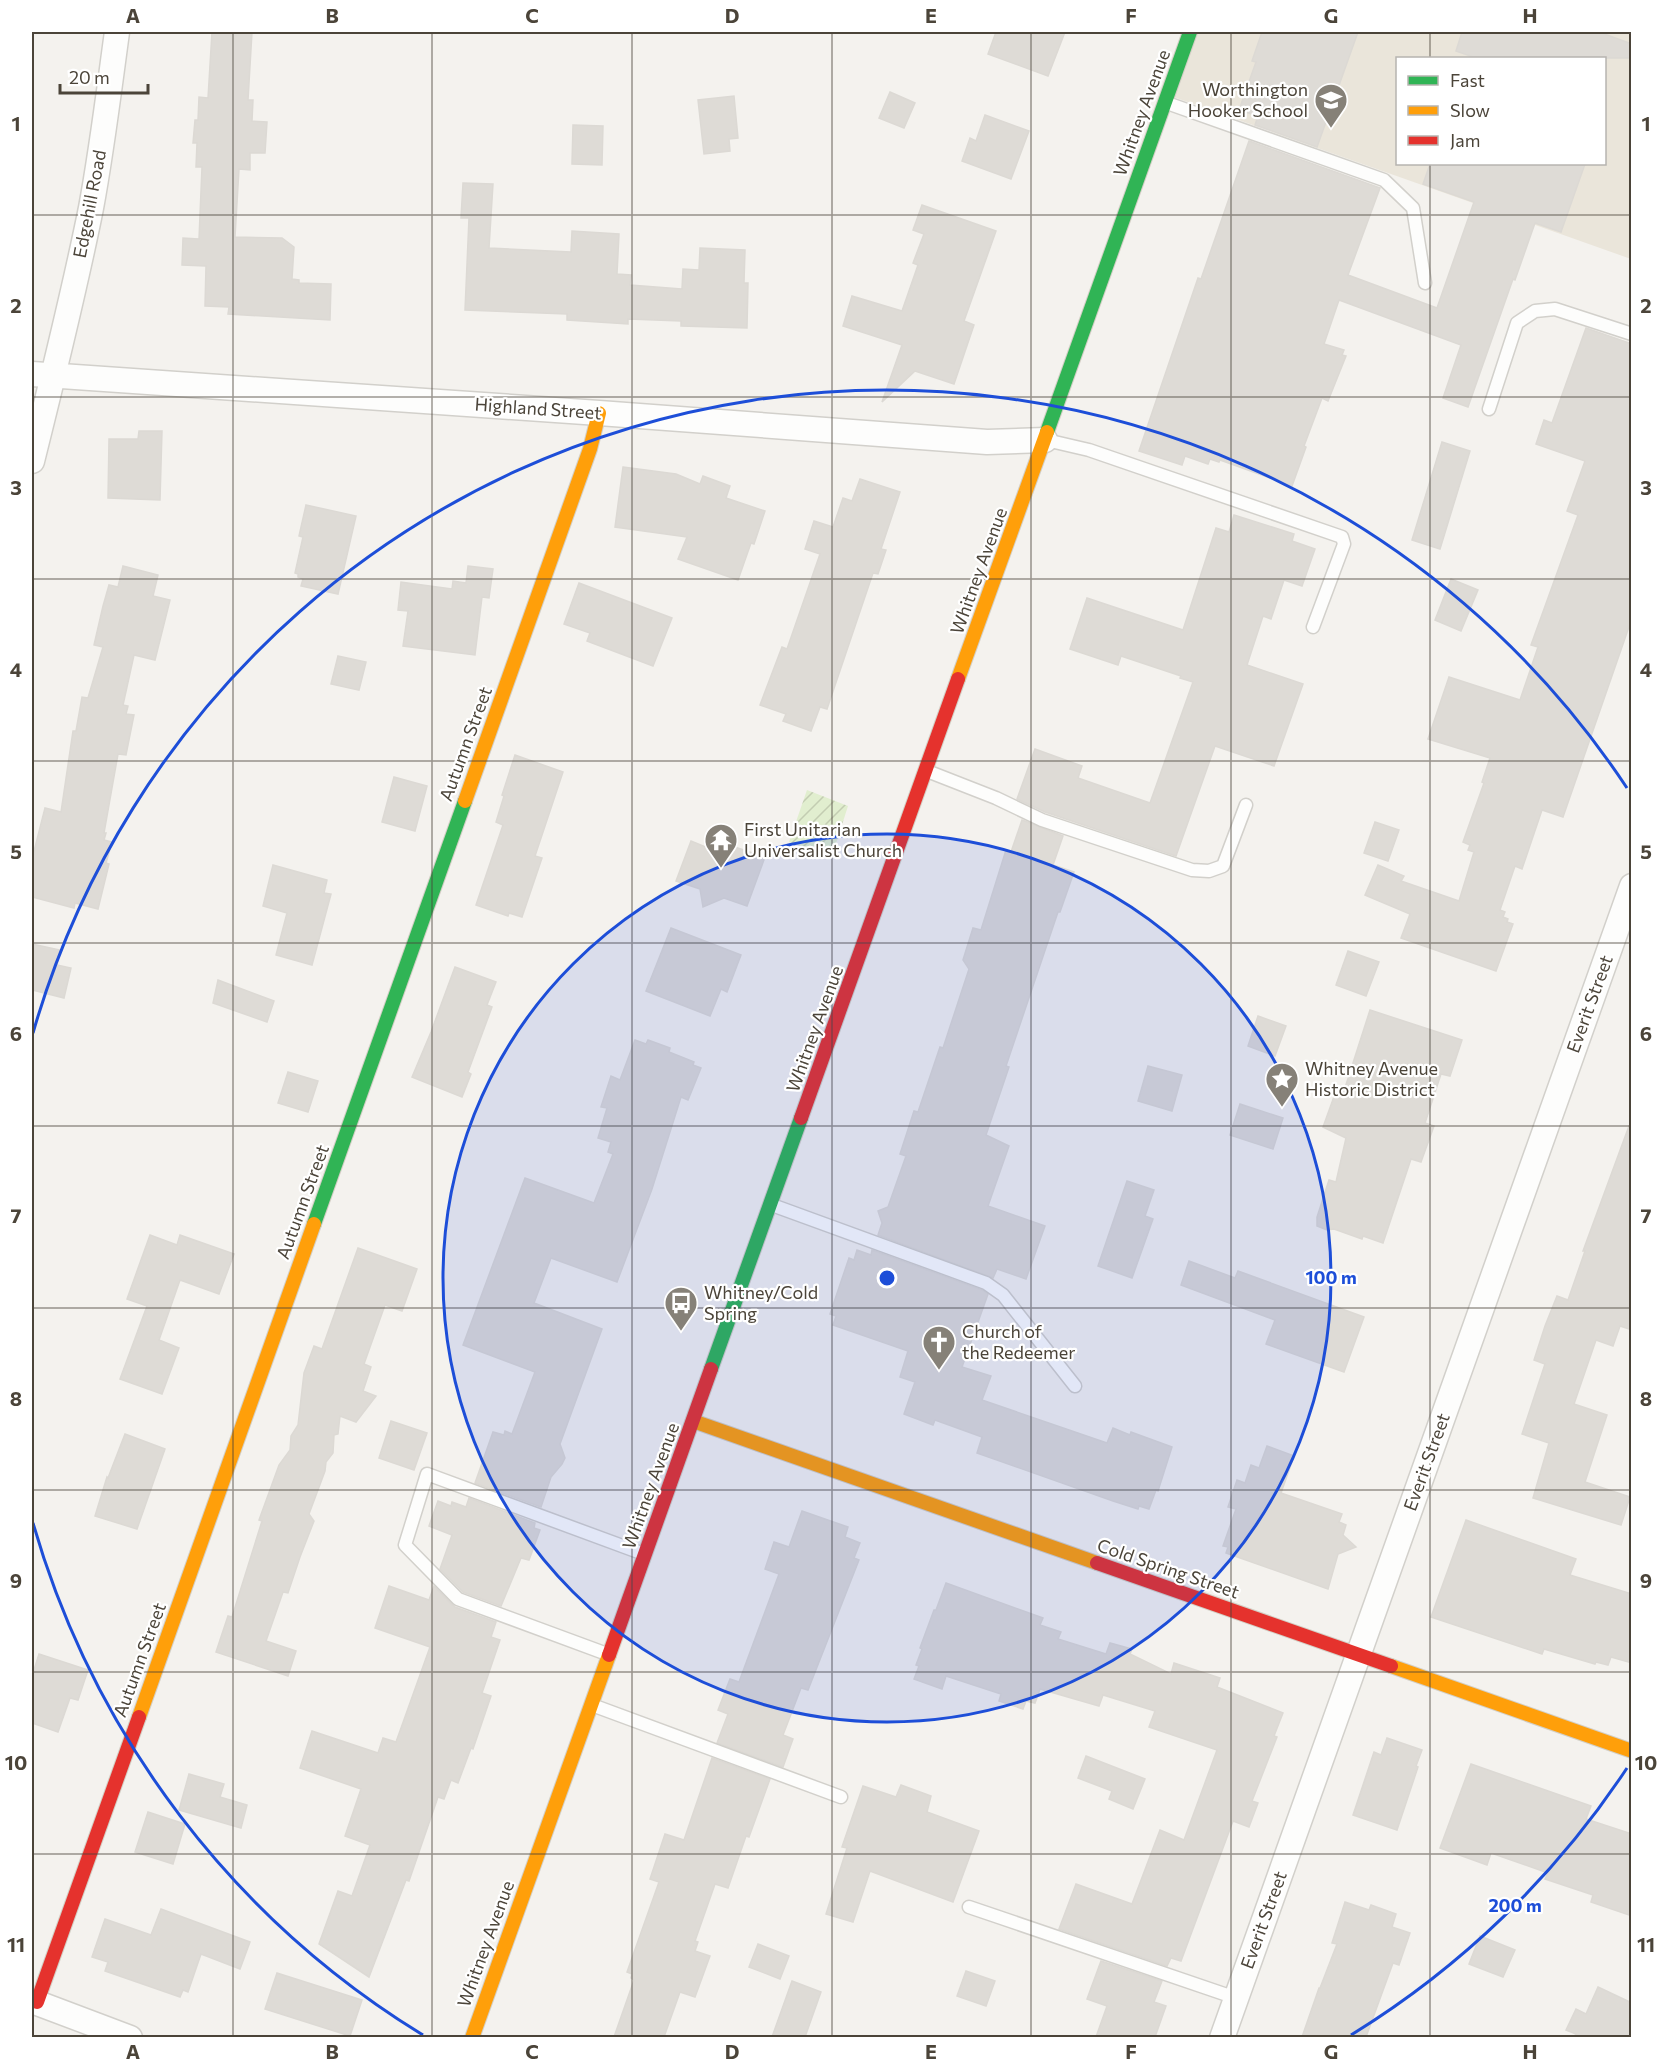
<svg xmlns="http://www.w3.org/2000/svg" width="1663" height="2069" viewBox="0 0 1663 2069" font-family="Commissioner,sans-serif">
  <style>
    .education { fill: #eae5da; fill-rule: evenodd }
    .garden { fill: url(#garden-furrows) }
    .building { fill: #dedbd6; stroke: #dcd9d4; stroke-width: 1.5 }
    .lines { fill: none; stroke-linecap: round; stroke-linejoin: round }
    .lane-casing { stroke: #d2d0cb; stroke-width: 15 }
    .street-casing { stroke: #d2d0cb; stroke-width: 27 }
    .fast-casing { stroke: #d3cfc5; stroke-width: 16 }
    .slow-casing { stroke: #d3cfc5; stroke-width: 16 }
    .jam-casing { stroke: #d3cfc5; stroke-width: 16 }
    .lane { stroke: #fdfdfc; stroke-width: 12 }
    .street { stroke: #fdfdfc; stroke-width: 24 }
    .fast { stroke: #30b455; stroke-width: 14 }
    .slow { stroke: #ff9f0a; stroke-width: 14 }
    .jam { stroke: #e5322d; stroke-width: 14 }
    .grid { fill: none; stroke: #4b4439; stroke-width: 1.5; stroke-opacity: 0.55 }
    .ring { fill: none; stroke: #1d4ed8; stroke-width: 3 }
    .labels { text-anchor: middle; stroke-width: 4.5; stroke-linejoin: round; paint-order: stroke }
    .poi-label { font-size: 18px; fill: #4b4439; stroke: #fff; text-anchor: start }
    .street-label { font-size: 18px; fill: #4b4439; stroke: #fff }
    .centre { fill: #1d4ed8; stroke: #fff; stroke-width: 3 }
    .ring-label { font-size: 18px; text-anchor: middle; font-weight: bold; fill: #1d4ed8; stroke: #fff; stroke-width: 4.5; stroke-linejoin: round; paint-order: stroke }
    .neatline { fill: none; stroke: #4b4439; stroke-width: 2 }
    .grid-label { font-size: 20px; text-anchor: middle; font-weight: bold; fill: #4b4439 }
  </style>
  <defs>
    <pattern id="garden-furrows" width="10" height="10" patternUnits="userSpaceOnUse" patternTransform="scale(1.5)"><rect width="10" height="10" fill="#e1eecf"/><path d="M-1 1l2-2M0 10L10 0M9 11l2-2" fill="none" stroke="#c3cdb2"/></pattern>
  </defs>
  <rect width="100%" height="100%" fill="#f4f2ee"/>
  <path class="education" d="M1190 32H1631V259L1168 95ZM1398 58H1604V164H1398Z"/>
  <polygon class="garden" points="807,790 848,806 832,856 789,842"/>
  <g class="building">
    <polygon points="212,32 252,32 248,100 253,100 252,121 267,122 265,153 250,153 250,170 239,169 235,237 282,238 294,247 292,279 299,280 299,283 331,284 330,320 228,314 229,307 205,306 206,266 182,265 183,238 199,239 202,167 196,167 197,143 193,143 195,120 198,120 199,97 208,98"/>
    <polygon points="996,32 1065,32 1048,76 988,54"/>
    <polygon points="1262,32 1358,32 1317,147 1255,125 1258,116 1239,110 1256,62 1252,61"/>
    <polygon points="1462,32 1599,32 1632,44 1632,58 1476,58 1456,51"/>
    <polygon points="890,92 915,103 904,128 879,118"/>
    <polygon points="734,96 738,138 729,139 730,151 704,154 698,100"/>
    <polygon points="985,115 1029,131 1011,179 962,161 970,138 976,141"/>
    <polygon points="573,125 603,126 602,165 572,164"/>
    <polygon points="1249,141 1380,188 1348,275 1437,308 1474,202 1423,184 1430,164 1585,164 1561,232 1535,223 1515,280 1513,279 1468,407 1443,398 1461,345 1339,300 1324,344 1344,350 1342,355 1346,356 1328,401 1322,398 1304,446 1306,447 1292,486 1220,460 1219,462 1210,459 1208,464 1185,456 1182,465 1139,451 1198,278 1201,279"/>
    <polygon points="463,183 493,184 489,248 571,252 572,231 619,234 617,274 631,275 630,285 682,289 683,269 699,270 700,248 745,250 744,283 748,283 747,328 681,326 681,321 628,319 628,324 567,320 567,314 465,310 469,218 461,218"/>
    <polygon points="922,205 996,231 964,321 974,325 954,384 915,371 882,402 902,345 843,326 852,296 902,311 918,265 913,263 924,234 913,230"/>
    <polygon points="1586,328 1632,344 1632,618 1563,817 1542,810 1522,869 1515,866 1500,910 1505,912 1503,917 1508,919 1507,922 1513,924 1496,971 1401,938 1410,914 1365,895 1378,865 1404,876 1401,881 1459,901 1474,852 1468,850 1470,845 1463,842 1484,783 1482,782 1490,758 1428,739 1449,677 1520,700 1538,647 1531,645 1578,515 1567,511 1585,461 1536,444 1544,420 1552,423"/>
    <polygon points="139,431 162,431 160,500 108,498 109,439 138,439"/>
    <polygon points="1442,442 1470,451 1440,549 1412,540"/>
    <polygon points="623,467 676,474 700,484 703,476 730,486 726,498 765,511 754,544 751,543 738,580 678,559 687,537 615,527"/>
    <polygon points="860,479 900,492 881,549 886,550 878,574 873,573 827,709 820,707 811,731 783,721 786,714 760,705 782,647 787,649 820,554 805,549 814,521 833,527 843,498 852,501"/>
    <polygon points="306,505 356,516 338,594 301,586 303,579 298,577 298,574 295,573 303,537 299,536"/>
    <polygon points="1234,515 1294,534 1292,541 1315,549 1302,586 1284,580 1271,619 1263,616 1247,665 1303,684 1274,766 1215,746 1176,856 1045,812 1017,799 1035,749 1082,766 1078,778 1150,803 1193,682 1180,678 1181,676 1121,656 1118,665 1070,649 1087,598 1183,630 1216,528 1229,532"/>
    <polygon points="123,566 158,575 153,596 170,600 155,660 134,655 123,705 128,706 126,714 134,715 126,755 118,754 104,833 106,833 104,840 112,842 106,863 109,864 98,909 75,903 74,908 32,897 32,859 45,808 61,812 73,731 76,731 82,697 88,698 103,647 94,645 103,606 109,585 118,587"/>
    <polygon points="468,566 493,569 489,598 482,597 475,655 403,646 408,611 398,610 401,582 452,589 453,581 466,583"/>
    <polygon points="1451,579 1478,590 1461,631 1435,620"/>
    <polygon points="579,583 672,618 653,666 587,641 590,633 564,624"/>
    <polygon points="338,656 366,662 359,690 331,684"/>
    <polygon points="515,755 563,772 535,856 542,858 522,917 509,913 508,916 476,905 503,825 496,822 504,796 502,795"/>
    <polygon points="394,777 427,786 415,831 382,822"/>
    <polygon points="1022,820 1063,836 1053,865 1074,872 1060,912 1058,912 1034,983 1006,1066 1009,1067 986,1135 1009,1146 988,1206 1045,1226 1026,1279 997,1269 993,1278 878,1235 882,1223 878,1211 888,1207 906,1156 900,1154 914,1111 918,1112 940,1047 943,1048 969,969 963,960 973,928 981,930 1006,850 1011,852"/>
    <polygon points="1375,822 1399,830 1388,861 1364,853"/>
    <polygon points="711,839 765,857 747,906 724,898 703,907 700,889 676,881 691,841 708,848"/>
    <polygon points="273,865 327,880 324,893 331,894 312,965 276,955 287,913 263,906"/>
    <polygon points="671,928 741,955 727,992 721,989 710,1016 646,991"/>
    <polygon points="32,944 60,950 57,965 71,968 64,998 32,990"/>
    <polygon points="1348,951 1379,962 1366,996 1336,985"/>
    <polygon points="455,967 496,982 487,1005 492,1007 468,1072 471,1074 462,1097 412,1077 431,1032"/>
    <polygon points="218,980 274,1001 267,1022 213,1003"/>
    <polygon points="1370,1010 1462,1040 1450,1076 1441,1074 1425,1123 1434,1126 1421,1162 1411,1159 1383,1243 1363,1236 1362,1239 1334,1229 1327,1230 1317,1226 1317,1217 1329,1180 1336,1182 1346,1138 1323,1127 1336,1091 1343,1094"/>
    <polygon points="1258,1016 1286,1026 1275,1056 1248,1046"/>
    <polygon points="635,1040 646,1044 648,1040 670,1048 669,1052 694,1062 693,1065 701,1068 688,1100 681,1097 652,1189 617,1282 551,1258 534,1303 602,1329 560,1444 565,1458 562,1464 551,1477 541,1507 475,1483 493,1432 504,1435 505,1431 512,1434 535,1372 463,1345 525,1178 594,1203 613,1154 608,1152 611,1142 598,1138 607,1108 601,1107 611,1076 620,1080"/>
    <polygon points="1148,1066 1182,1075 1172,1111 1138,1101"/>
    <polygon points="288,1072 318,1081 308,1112 278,1103"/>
    <polygon points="1240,1104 1283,1118 1273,1149 1230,1135"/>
    <polygon points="1629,1126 1632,1127 1632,1330 1620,1326 1613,1346 1596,1340 1574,1404 1607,1415 1585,1482 1630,1497 1621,1525 1533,1498 1549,1443 1522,1434 1545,1364 1534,1360 1545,1326 1557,1296 1568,1300 1585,1251 1583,1251"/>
    <polygon points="1127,1181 1154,1190 1145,1216 1153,1219 1132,1278 1098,1266"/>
    <polygon points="150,1235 177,1245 180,1235 234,1254 219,1294 180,1280 159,1340 179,1348 162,1394 120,1379 147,1306 127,1299"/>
    <polygon points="358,1248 417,1269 402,1311 385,1305 364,1364 371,1367 363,1391 376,1396 356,1422 340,1416 338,1434 334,1435 333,1453 326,1462 325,1471 309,1514 314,1521 300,1557 288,1593 283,1592 266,1641 296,1651 288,1676 216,1652 228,1616 232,1617 262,1521 259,1520 279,1465 290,1450 291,1436 298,1425 304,1373 314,1346 322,1349"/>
    <polygon points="857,1250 871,1255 872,1250 982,1290 988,1294 962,1367 991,1376 982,1400 1107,1443 1113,1428 1130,1435 1131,1432 1172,1447 1158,1491 1156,1490 1149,1509 1139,1506 1138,1509 1113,1501 977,1453 982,1437 935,1420 933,1425 904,1414 915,1382 900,1377 908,1351 833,1325 836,1316 830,1314 849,1258 854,1260"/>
    <polygon points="1189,1261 1235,1278 1238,1271 1364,1317 1344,1372 1266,1344 1275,1320 1181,1285"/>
    <polygon points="391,1421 427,1433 414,1470 379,1458"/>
    <polygon points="125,1434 165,1449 137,1529 95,1516 107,1477 108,1478"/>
    <polygon points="1267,1446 1294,1456 1281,1493 1342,1514 1339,1522 1346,1525 1343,1535 1356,1547 1338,1554 1328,1589 1226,1553 1228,1547 1223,1546 1236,1509 1228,1507 1237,1480 1245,1483 1251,1465 1259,1468"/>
    <polygon points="469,1498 535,1523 534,1528 540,1530 529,1560 521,1558 501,1606 463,1592 440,1569 452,1535 429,1526 438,1501 451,1506 452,1502 466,1507"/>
    <polygon points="802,1511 848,1527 845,1537 860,1543 854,1558 859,1560 808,1690 801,1688 783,1735 793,1739 783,1767 717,1743 728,1714 718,1710 730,1679 739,1682 779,1574 765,1569 774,1542 789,1547"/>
    <polygon points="1466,1520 1576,1559 1570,1575 1632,1594 1632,1663 1611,1657 1608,1665 1596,1662 1595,1664 1544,1649 1542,1654 1431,1617"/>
    <polygon points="946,1583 1043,1618 1040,1625 1061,1632 1058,1639 1106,1654 1110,1643 1132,1649 1130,1654 1171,1674 1174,1663 1220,1678 1217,1687 1283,1713 1274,1736 1277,1737 1252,1801 1258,1803 1249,1827 1233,1821 1181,1961 1171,1958 1167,1966 1059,1929 1076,1884 1132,1904 1160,1830 1184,1840 1217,1750 1149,1727 1155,1711 1103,1695 1099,1706 1040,1689 1035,1703 1026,1701 1023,1709 999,1701 1001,1694 946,1676 942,1689 914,1679 919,1666 916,1665 922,1649 920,1648 934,1610 936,1610"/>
    <polygon points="389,1586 429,1600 434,1586 455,1607 496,1622 491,1637 500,1640 482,1693 491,1696 473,1749 471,1748 458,1783 451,1780 444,1799 438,1797 409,1881 406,1880 369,1977 319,1944 338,1891 352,1896 370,1845 345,1836 361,1789 300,1768 312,1731 378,1753 383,1738 396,1742 430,1647 375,1628"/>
    <polygon points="39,1654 88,1670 78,1700 70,1698 58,1732 32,1723 32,1676"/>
    <polygon points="1387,1738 1422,1750 1416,1766 1418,1767 1397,1830 1353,1815 1374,1752 1381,1755"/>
    <polygon points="1086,1756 1145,1779 1133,1809 1109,1799 1112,1791 1078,1778"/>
    <polygon points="712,1758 770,1779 749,1837 746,1836 728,1888 715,1884 695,1941 698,1942 695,1951 710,1956 695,1997 680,1992 664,2037 614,2037 634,1980 631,1978 632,1974 627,1972 659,1882 650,1879 665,1834 684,1840"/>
    <polygon points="1471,1764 1591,1806 1586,1819 1632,1834 1632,1916 1591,1902 1593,1895 1545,1879 1548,1873 1491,1853 1487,1865 1440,1848"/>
    <polygon points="189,1774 224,1784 220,1797 247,1805 241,1828 179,1810"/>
    <polygon points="901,1785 931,1796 927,1812 979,1831 953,1902 870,1871 853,1922 826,1914 847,1848 842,1847 863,1786 896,1797"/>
    <polygon points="148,1812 185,1824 173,1864 135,1852"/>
    <polygon points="1345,1902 1369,1910 1371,1905 1396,1914 1392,1927 1410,1933 1399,1965 1393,1963 1366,2037 1302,2037 1319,1988 1320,1988 1337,1944 1332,1943"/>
    <polygon points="161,1909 250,1942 240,1969 201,1954 188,1992 183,1990 180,1997 105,1971 108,1962 92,1957 105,1919 151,1935"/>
    <polygon points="1480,1936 1515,1950 1503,1977 1469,1964"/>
    <polygon points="758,1944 789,1956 780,1979 749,1967"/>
    <polygon points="1101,1961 1162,1981 1154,2002 1166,2006 1155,2037 1096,2037 1107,2006 1087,1999"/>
    <polygon points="966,1971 995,1981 986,2006 957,1996"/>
    <polygon points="277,1973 362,2000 350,2036 265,2009"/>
    <polygon points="792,1981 821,1992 805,2037 772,2037"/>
    <polygon points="1598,1987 1632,2003 1632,2037 1574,2037 1576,2034 1566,2030 1576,2009 1586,2014"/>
  </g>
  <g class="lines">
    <g class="lane-casing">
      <g id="lane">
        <polyline points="1167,103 1384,180 1413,208 1425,283"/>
        <polyline points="1489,409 1517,323 1535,311 1555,309 1632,334"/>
        <polyline points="1046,440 1089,450 1342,537 1344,544 1313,627"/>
        <polyline points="927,771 996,798 1042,820 1192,870 1209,871 1223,866 1246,805"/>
        <polyline points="772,1205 986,1283 1003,1295 1075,1386"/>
        <polyline points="607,1654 458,1599 405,1545 427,1474 644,1554"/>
        <polyline points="592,1705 841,1797"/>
        <polyline points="969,1907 1236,1998"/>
      </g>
    </g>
    <g class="street-casing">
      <g id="street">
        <polyline points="32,374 599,413 987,442 1045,440"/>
        <path d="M32 461C53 377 74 293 91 208 102 149 109 90 117 32"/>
        <polyline points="32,2001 130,2038"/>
        <polyline points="1222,2038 1632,886"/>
      </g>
    </g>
    <g class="fast-casing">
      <g id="fast">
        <polyline points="1047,432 1190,32"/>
        <polyline points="314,1224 465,801"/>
        <polyline points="711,1369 801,1118"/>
      </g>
    </g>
    <g class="slow-casing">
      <g id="slow">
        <polyline points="958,679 1047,432"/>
        <polyline points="465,801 590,449 599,413"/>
        <polyline points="693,1421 1097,1563"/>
        <polyline points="1391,1666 1632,1751"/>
        <polyline points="139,1717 314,1224"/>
        <polyline points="472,2038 609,1655"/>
      </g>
    </g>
    <g class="jam-casing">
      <g id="jam">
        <polyline points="801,1118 958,679"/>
        <polyline points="1097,1563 1391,1666"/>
        <polyline points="609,1655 711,1369"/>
        <polyline points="37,2002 139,1717"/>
      </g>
    </g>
    <use href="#lane" class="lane"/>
    <use href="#street" class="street"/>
    <use href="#fast" class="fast"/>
    <use href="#slow" class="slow"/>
    <use href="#jam" class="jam"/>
  </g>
  <path class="grid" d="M233 32V2038M432 32V2038M632 32V2038M832 32V2038M1031 32V2038M1231 32V2038M1430 32V58M1430 164V2038M32 215H1632M32 397H1632M32 579H1632M32 761H1632M32 943H1632M32 1126H1632M32 1308H1632M32 1490H1632M32 1672H1632M32 1854H1632"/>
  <circle cx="887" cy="1278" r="444" fill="#1d4ed8" fill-opacity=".12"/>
  <g class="ring">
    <circle cx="887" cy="1278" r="444"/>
    <path d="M1627 1768A888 888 0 0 1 1351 2035M423 2035A888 888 0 0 1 33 1523M33 1033A888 888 0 0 1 1627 788"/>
  </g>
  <defs>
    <g id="school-pin" transform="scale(1.725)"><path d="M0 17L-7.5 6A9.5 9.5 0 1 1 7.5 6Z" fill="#868178" stroke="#fff"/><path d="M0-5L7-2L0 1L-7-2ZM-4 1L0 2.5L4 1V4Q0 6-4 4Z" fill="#fff"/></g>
    <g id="temple-pin" transform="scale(1.725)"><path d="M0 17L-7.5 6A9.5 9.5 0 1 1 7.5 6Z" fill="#868178" stroke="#fff"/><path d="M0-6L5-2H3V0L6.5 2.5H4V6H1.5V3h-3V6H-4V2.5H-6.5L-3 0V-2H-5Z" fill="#fff"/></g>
    <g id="sight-pin" transform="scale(1.725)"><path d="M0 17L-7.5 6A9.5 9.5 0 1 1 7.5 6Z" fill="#868178" stroke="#fff"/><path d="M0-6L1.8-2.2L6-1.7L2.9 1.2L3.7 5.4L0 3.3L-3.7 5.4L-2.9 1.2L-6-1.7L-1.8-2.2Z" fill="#fff"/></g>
    <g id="bus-pin" transform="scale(1.725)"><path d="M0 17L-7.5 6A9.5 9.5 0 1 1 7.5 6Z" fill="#868178" stroke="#fff"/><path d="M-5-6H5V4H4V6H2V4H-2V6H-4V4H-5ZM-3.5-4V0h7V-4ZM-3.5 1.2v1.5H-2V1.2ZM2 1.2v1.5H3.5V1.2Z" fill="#fff"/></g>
    <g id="church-pin" transform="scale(1.725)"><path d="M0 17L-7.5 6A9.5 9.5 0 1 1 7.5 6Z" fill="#868178" stroke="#fff"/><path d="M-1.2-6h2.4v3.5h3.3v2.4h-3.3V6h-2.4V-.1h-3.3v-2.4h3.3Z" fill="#fff"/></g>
  </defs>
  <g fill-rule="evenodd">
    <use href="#school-pin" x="1331" y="100"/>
    <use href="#temple-pin" x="721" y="840"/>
    <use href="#sight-pin" x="1282" y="1079"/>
    <use href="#bus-pin" x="681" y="1303"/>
    <use href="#church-pin" x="939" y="1342"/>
  </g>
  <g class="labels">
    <g class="poi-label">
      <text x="1308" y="96" text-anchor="end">Worthington<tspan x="1308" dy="21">Hooker School</tspan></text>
      <text x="744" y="836">First Unitarian<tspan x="744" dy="21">Universalist Church</tspan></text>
      <text x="1305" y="1075">Whitney Avenue<tspan x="1305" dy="21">Historic District</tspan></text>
      <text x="704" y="1299">Whitney/Cold<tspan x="704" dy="21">Spring</tspan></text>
      <text x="962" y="1338">Church of<tspan x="962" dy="21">the Redeemer</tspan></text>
    </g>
    <g class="street-label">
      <text transform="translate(1142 113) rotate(-70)" y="6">Whitney Avenue</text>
      <text transform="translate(90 204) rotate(-79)" y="6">Edgehill Road</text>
      <text transform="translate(538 409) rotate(4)" y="6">Highland Street</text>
      <text transform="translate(979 571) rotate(-70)" y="6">Whitney Avenue</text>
      <text transform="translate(466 744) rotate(-70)" y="6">Autumn Street</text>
      <text transform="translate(1590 1004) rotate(-70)" y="6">Everit Street</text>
      <text transform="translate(815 1029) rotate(-70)" y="6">Whitney Avenue</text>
      <text transform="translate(303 1202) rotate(-70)" y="6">Autumn Street</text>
      <text transform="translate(1427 1462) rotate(-70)" y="6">Everit Street</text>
      <text transform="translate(651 1486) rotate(-70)" y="6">Whitney Avenue</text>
      <text transform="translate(1168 1569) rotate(19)" y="6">Cold Spring Street</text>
      <text transform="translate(140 1660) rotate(-70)" y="6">Autumn Street</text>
      <text transform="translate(1264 1920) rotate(-70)" y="6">Everit Street</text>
      <text transform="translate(486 1944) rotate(-70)" y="6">Whitney Avenue</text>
    </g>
  </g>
  <circle cx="887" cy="1278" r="9" class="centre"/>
  <g class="ring-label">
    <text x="1331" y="1284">100 m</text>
    <text x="1515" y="1912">200 m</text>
  </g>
  <rect width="1663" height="2069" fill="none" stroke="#ffffff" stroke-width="66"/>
  <rect x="1396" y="57" width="210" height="108" fill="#ffffff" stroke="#b7b4b0" stroke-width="1.5"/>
  <rect x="1408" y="76" width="30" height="9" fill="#30b455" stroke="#b7b4b0" stroke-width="1.5"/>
  <text x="1450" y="87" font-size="18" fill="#4b4439">Fast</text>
  <rect x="1408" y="106" width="30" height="9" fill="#ff9f0a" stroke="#b7b4b0" stroke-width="1.5"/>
  <text x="1450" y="117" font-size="18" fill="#4b4439">Slow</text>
  <rect x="1408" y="136" width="30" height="9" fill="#e5322d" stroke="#b7b4b0" stroke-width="1.5"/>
  <text x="1450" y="147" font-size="18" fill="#4b4439">Jam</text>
  <path d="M60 84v9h88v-9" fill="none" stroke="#4b4439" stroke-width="3"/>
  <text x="69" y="84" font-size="18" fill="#4b4439" stroke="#ffffff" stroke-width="4.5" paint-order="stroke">20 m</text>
  <rect x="33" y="33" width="1597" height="2003" class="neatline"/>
  <g class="grid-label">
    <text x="133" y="23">A</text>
    <text x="332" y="23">B</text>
    <text x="532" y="23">C</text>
    <text x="732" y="23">D</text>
    <text x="931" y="23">E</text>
    <text x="1131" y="23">F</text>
    <text x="1331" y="23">G</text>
    <text x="1530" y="23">H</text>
    <text x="16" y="131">1</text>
    <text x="1646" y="131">1</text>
    <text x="16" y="313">2</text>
    <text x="1646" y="313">2</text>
    <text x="16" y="495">3</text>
    <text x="1646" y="495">3</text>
    <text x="16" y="677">4</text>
    <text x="1646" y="677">4</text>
    <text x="16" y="859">5</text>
    <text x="1646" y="859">5</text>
    <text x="16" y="1041">6</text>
    <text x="1646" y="1041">6</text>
    <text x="16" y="1223">7</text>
    <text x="1646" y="1223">7</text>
    <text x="16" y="1406">8</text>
    <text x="1646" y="1406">8</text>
    <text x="16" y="1588">9</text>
    <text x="1646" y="1588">9</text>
    <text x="16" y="1770">10</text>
    <text x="1646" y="1770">10</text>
    <text x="16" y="1952">11</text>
    <text x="1646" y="1952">11</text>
    <text x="133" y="2059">A</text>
    <text x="332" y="2059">B</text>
    <text x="532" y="2059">C</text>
    <text x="732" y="2059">D</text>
    <text x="931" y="2059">E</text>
    <text x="1131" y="2059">F</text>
    <text x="1331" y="2059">G</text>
    <text x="1530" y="2059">H</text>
  </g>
</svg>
